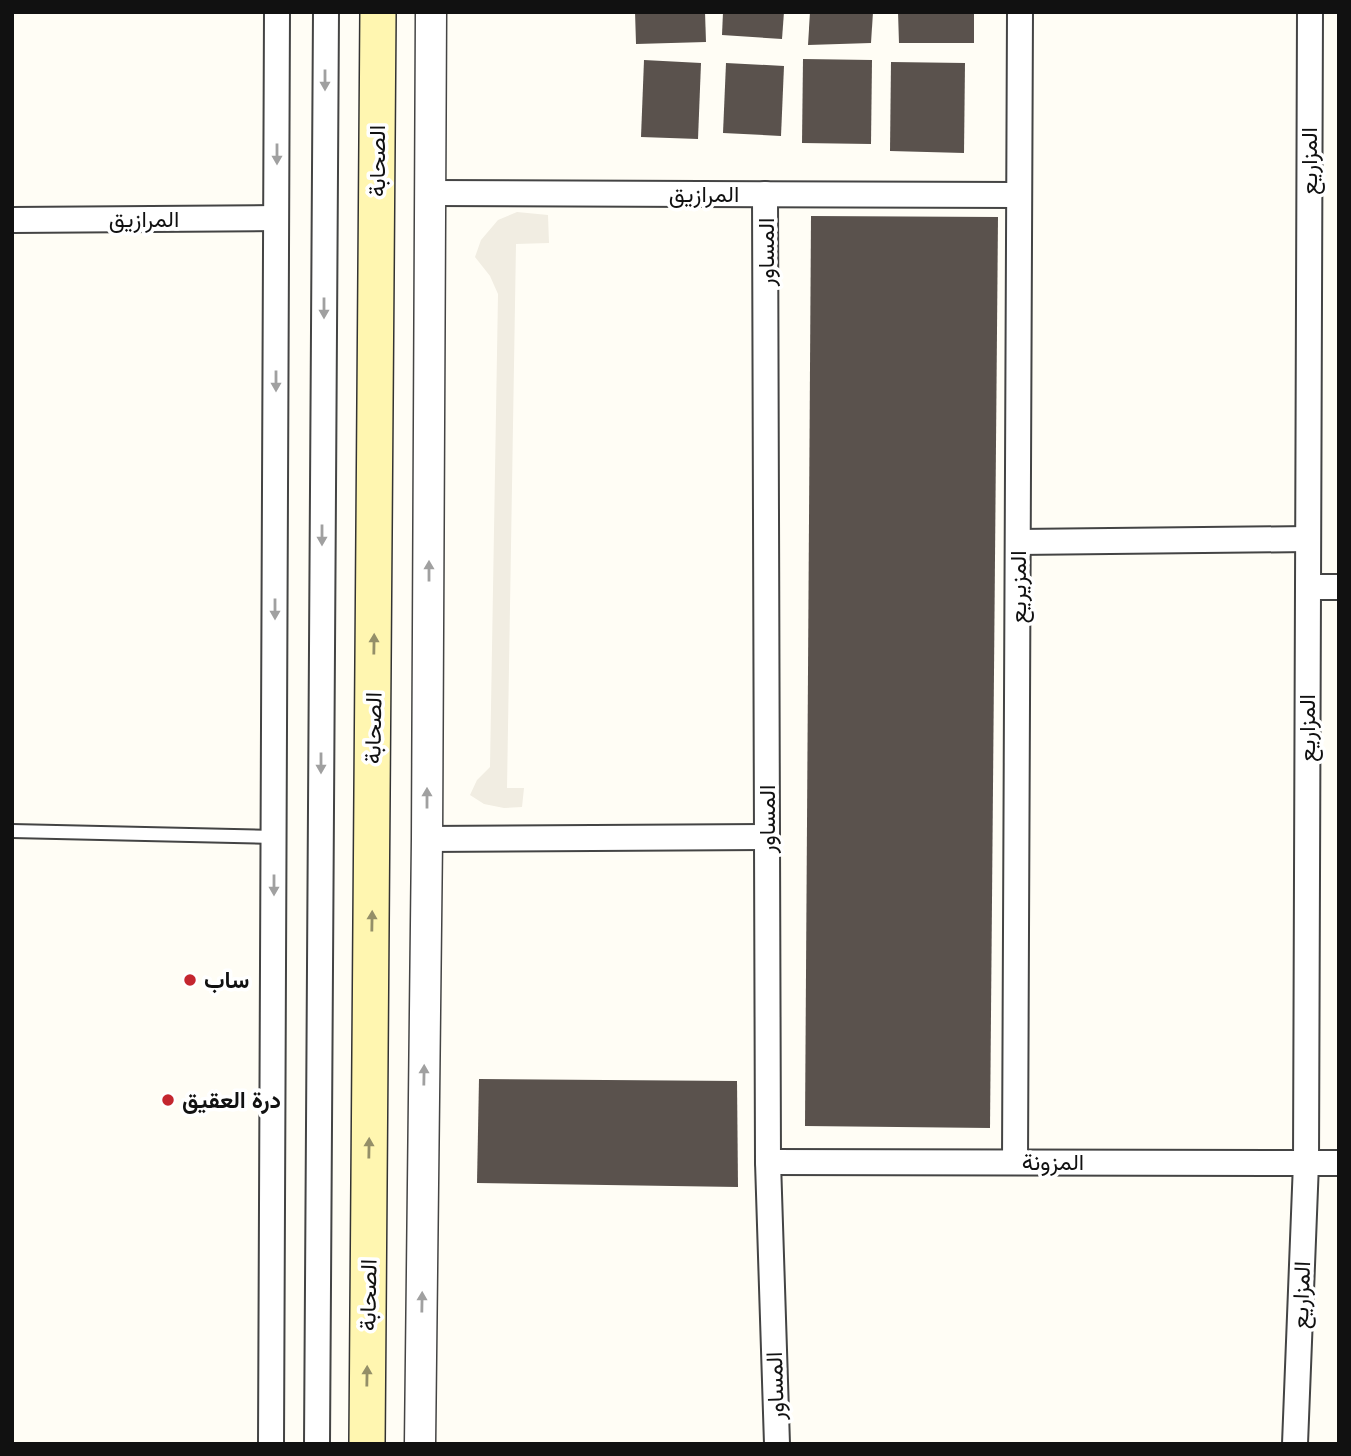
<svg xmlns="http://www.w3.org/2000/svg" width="1351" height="1456" viewBox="0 0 1351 1456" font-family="Lora,Vazirmatn,serif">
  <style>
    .plaza { fill: #f1ede2 }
    .building { fill: #5a524d }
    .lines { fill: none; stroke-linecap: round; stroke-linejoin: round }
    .service-casing { stroke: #444; stroke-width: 16 }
    .minor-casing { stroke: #444; stroke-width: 28 }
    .tertiary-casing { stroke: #444; stroke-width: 33 }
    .secondary-casing { stroke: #333; stroke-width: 38 }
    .service { stroke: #fff; stroke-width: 12 }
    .minor { stroke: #fff; stroke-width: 24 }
    .tertiary { stroke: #fff; stroke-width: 30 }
    .secondary { stroke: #fff6b0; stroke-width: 35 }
    .oneway { fill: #a0a0a0 }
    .oneway2 { fill: #948f68 }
    .poi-dot { fill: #c4262e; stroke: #fff; stroke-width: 2.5 }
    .labels { text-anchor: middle; stroke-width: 7; stroke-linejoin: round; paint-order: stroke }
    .street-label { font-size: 23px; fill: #111; stroke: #fff }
    .poi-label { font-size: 23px; font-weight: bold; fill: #111; stroke: #fff; text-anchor: start }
  </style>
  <rect width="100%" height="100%" fill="#fffdf5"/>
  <polygon class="plaza" points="517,212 548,215 549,243 516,244 507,788 524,788 522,807 504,808 484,804 470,795 477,780 490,767 498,294 490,276 475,257 481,240 498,220"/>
  <g class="building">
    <polygon points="635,12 705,12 706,42 636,44"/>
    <polygon points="723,12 784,12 782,39 722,35"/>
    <polygon points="810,12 873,12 871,43 808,45"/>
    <polygon points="898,12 974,12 974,43 899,43"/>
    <polygon points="803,59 872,60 871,144 802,143"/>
    <polygon points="644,60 701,63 698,139 641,137"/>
    <polygon points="891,62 965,63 964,153 890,151"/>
    <polygon points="726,63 784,66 781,136 723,133"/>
    <polygon points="811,216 998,217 990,1128 805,1126"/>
    <polygon points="479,1079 737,1081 738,1187 477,1183"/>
  </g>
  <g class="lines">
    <g class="service-casing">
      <polyline id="service" points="12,831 274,837"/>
    </g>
    <g class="minor-casing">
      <g id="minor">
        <polyline points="431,193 1019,195"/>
        <polyline points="765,194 768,1162 777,1444"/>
        <polyline points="12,220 276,218"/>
        <polyline points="1018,542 1308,539"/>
        <polyline points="1308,587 1339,587"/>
        <polyline points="427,839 767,837"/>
        <polyline points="768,1162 1339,1163"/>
        <polyline points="1015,1162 1020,12"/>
        <polyline points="271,1444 277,12"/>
        <polyline points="317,1444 326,12"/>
        <polyline points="1295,1444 1306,1163 1310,12"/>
      </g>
    </g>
    <g class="tertiary-casing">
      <polyline id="tertiary" points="420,1444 427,839 431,12"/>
    </g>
    <g class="secondary-casing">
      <polyline id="secondary" points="367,1444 378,12"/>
    </g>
    <use href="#service" class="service"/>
    <use href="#minor" class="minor"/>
    <use href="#tertiary" class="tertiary"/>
    <use href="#secondary" class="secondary"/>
  </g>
  <defs><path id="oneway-solid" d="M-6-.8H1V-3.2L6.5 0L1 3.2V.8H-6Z" transform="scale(1.75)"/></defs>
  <g class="oneway">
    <use href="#oneway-solid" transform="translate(325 80) rotate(90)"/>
    <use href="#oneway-solid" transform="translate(277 154) rotate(90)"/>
    <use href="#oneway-solid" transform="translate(324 308) rotate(90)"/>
    <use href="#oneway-solid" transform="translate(276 381) rotate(90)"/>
    <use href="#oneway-solid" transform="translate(322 535) rotate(90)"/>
    <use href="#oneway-solid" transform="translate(429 571) rotate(-90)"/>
    <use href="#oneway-solid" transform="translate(275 609) rotate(90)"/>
    <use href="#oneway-solid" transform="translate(321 763) rotate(90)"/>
    <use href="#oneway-solid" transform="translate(427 798) rotate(-90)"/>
    <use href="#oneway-solid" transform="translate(274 885) rotate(90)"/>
    <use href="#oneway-solid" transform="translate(424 1075) rotate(-89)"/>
    <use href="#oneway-solid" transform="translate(422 1302) rotate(-89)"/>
  </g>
  <g class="oneway2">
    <use href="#oneway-solid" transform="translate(374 644) rotate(-89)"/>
    <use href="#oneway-solid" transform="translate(372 921) rotate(-89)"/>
    <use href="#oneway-solid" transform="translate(369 1148) rotate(-89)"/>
    <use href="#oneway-solid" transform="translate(367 1376) rotate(-89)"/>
  </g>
  <g class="poi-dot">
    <circle cx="190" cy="980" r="7"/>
    <circle cx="168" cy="1100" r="7"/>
  </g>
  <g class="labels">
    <g class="street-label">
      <text transform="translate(377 161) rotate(-90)" y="8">الصحابة</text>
      <text transform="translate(1309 161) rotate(-90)" y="8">المزاريع</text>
      <text x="704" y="202">المرازيق</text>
      <text x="144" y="227">المرازيق</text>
      <text transform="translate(766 252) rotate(-90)" y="8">المساور</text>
      <text transform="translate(1018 587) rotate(-90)" y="8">المزيريع</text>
      <text transform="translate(373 728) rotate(-89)" y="8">الصحابة</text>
      <text transform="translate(1307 728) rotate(-90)" y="8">المزاريع</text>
      <text transform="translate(767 819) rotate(-90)" y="8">المساور</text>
      <text x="1053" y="1170">المزونة</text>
      <text transform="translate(368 1295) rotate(-89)" y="8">الصحابة</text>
      <text transform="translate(1301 1295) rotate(-88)" y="8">المزاريع</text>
      <text transform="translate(775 1386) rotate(-92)" y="8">المساور</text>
    </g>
    <g class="poi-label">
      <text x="204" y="988">ساب</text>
      <text x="182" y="1108">درة العقيق</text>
    </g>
  </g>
  <rect width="1351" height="1456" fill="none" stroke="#111111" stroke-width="28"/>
</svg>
